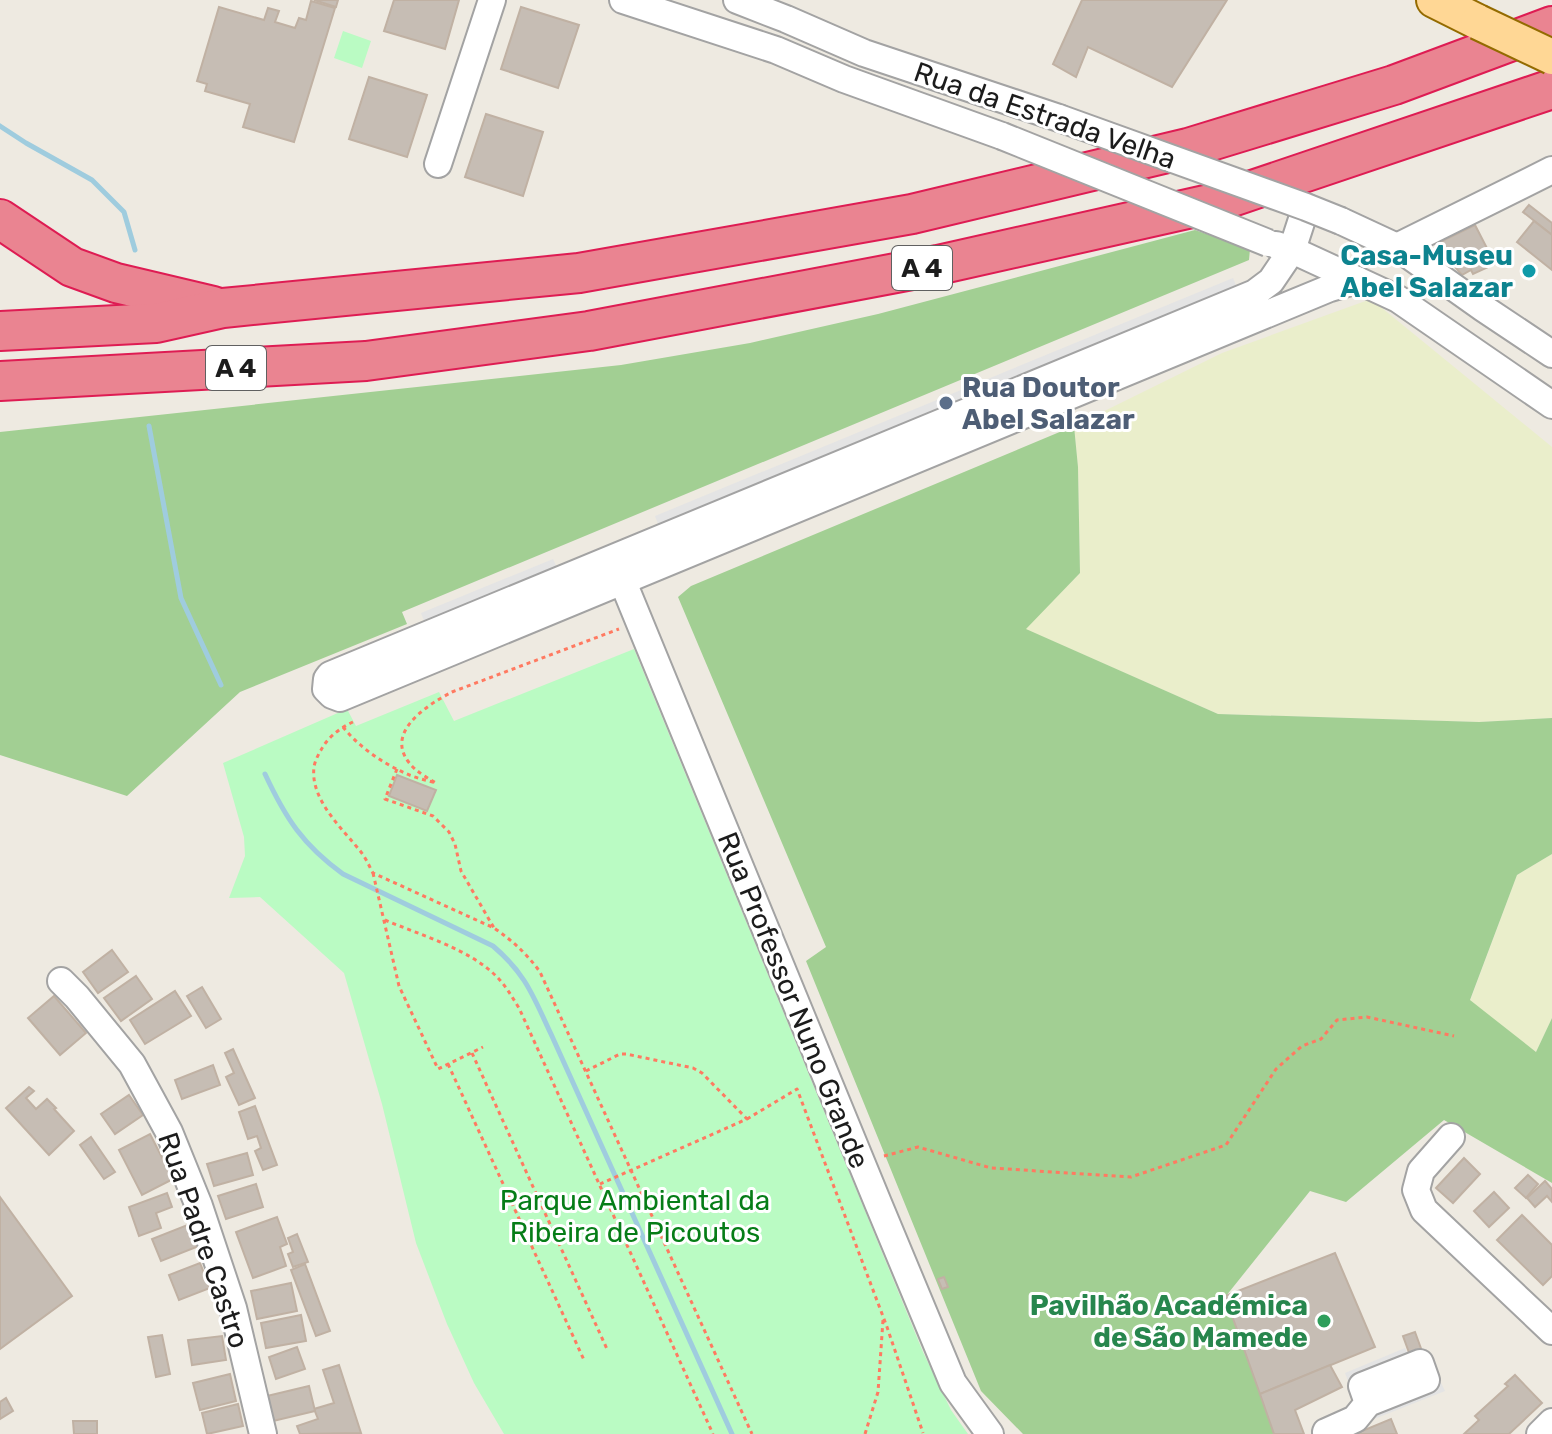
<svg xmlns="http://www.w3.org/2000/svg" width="1552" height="1434" viewBox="0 0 1552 1434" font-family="Rubik,sans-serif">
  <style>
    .farmland { fill: #eaeecb }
    .forest { fill: #a2cf93 }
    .park { fill: #bafbc3 }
    .parking { fill: #e4e4e4 }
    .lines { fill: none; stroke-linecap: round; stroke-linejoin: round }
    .stream { stroke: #9fccde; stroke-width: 5 }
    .building { fill: #c6bdb4; stroke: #c0b1a3; stroke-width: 2 }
    .minor-casing { stroke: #a3a3a3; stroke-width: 30 }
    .major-casing { stroke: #946b00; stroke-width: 38 }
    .highway-casing { stroke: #de1c53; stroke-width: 42 }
    .path { stroke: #ff7a61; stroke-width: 3; stroke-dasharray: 4 4; stroke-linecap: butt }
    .minor { stroke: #fff; stroke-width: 26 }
    .major { stroke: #ffd795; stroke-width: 34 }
    .highway { stroke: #ea8491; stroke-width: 38 }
    .minor-bridge-casing { stroke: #a3a3a3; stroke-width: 30; stroke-linecap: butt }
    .major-bridge-casing { stroke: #946b00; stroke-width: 38; stroke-linecap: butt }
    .minor-bridge { stroke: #fff; stroke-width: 26 }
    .major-bridge { stroke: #ffd795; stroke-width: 34 }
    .culture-dot { fill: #0f9aa8; stroke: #fff; stroke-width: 3 }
    .service-dot { fill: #5c6f8a; stroke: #fff; stroke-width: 3 }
    .leisure-dot { fill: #2e9e5b; stroke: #fff; stroke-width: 3 }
    .labels { text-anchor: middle; stroke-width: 6; stroke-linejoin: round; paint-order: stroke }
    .shield { fill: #fff; stroke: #606060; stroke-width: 2 }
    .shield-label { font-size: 26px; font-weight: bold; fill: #1c1c1c }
    .street-label { font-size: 28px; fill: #1c1c1c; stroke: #fff }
    .culture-label { font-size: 28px; font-weight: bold; fill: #0d838f; stroke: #fff; text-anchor: end }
    .service-label { font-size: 28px; font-weight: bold; fill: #4e5e75; stroke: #fff; text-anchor: start }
    .park-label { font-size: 28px; fill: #067d17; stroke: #fff }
    .leisure-label { font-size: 28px; font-weight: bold; fill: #27864d; stroke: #fff; text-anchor: end }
  </style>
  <rect width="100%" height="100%" fill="#eeeae1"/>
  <g class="farmland">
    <polygon points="1371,299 1552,447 1552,718 1479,722 1218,714 1025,629 1080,573 1078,467 1074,426 1222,353"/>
    <polygon points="1552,854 1552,1018 1536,1052 1470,1001 1517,875"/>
  </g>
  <g class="forest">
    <polygon points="1195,230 1250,249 1249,260 402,612 407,624 240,692 127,796 0,755 0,432 621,365 750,343 878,314"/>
    <polygon points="1074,426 1078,467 1080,573 1026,629 1218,714 1479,722 1552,718 1552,854 1517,875 1470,1000 1536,1052 1552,1018 1552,1183 1444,1120 1346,1202 1310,1191 1226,1296 1274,1434 1023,1434 981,1391 806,961 826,947 678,597 691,586"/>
  </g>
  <g class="park">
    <polygon points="343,31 371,41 362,68 334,58"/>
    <polygon points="634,649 923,1352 951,1410 968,1434 504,1434 474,1383 447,1324 416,1243 382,1104 344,973 260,897 229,898 245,856 244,837 223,763 347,709 356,726 439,692 454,721"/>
  </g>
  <g class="parking">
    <polygon points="1233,278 1238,290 660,529 655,516"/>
    <polygon points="553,559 559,572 426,626 421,613"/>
    <polygon points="1405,1348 1411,1360 1426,1353 1445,1391 1364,1423 1345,1373"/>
  </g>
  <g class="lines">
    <g class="stream">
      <polyline points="0,126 26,143 92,180 124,212 135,250"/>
      <polyline points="149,426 181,598 221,685"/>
      <path d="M265 774C286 819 303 845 343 874L493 946C526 974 533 996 551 1034L732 1434"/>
    </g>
  </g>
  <g class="building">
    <polygon points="314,0 338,0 336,7"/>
    <polygon points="394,0 459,0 445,49 384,31"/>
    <polygon points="1082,0 1227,0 1172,87 1088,47 1076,77 1053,64"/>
    <polygon points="311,1 335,8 294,142 243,127 250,104 205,91 207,84 197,81 219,7 264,20 268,8 279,11 275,22 295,28 299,18 306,20"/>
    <polygon points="521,7 579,25 558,88 501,69"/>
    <polygon points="369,77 427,95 407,157 349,139"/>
    <polygon points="486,114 543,132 523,196 465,177"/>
    <polygon points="1529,205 1552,223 1552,235 1523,212"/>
    <polygon points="1534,221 1552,235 1552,270 1517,242"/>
    <polygon points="1475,225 1491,256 1492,254 1497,255 1500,259 1497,263 1473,274 1471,270 1462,275 1455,267 1442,241"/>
    <polygon points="397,775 436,790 427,811 389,796"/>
    <polygon points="112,950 128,972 98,993 83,972"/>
    <polygon points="136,976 152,999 121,1021 104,998"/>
    <polygon points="202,987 221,1019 206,1028 187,996"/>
    <polygon points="175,991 191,1016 145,1044 130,1020"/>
    <polygon points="54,996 86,1033 60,1055 28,1018"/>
    <polygon points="233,1049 255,1098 239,1105 226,1077 234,1073 225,1053"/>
    <polygon points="213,1065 220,1085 182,1099 175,1080"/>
    <polygon points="29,1087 34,1091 26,1098 36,1109 47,1099 56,1108 54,1109 74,1131 49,1155 6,1108"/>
    <polygon points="129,1095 143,1115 115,1134 101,1114"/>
    <polygon points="255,1106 277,1165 263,1170 255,1151 261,1148 257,1136 248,1139 239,1112"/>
    <polygon points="150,1134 173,1179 142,1195 119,1150"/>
    <polygon points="91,1137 115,1172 104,1179 80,1145"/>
    <polygon points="247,1153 253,1175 214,1186 207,1164"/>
    <polygon points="1464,1158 1480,1174 1453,1203 1436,1188"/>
    <polygon points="1528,1175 1538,1184 1526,1198 1515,1188"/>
    <polygon points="1545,1181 1552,1189 1552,1202 1547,1196 1535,1207 1527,1198"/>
    <polygon points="256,1184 263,1207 226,1219 218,1196"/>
    <polygon points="1494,1192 1509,1208 1489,1227 1474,1211"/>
    <polygon points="167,1193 172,1207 156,1213 161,1228 139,1236 129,1207"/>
    <polygon points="0,1197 72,1296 0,1349"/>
    <polygon points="1522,1215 1552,1245 1552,1276 1543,1285 1497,1240"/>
    <polygon points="277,1217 287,1244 280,1247 286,1266 253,1278 236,1232"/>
    <polygon points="190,1224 199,1246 161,1261 152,1239"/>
    <polygon points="297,1234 308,1262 293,1267 288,1254 293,1252 288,1238"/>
    <polygon points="1335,1253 1375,1347 1260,1394 1225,1296"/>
    <polygon points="200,1263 210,1288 179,1300 169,1275"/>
    <polygon points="305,1264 330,1331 316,1336 291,1270"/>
    <polygon points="944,1277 948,1287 942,1289 938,1279"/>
    <polygon points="291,1283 297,1311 257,1319 251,1291"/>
    <polygon points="301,1315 306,1341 266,1348 261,1323"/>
    <polygon points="1415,1332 1423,1354 1411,1358 1403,1336"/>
    <polygon points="162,1335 170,1374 156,1377 148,1337"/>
    <polygon points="222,1336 226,1360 192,1365 188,1340"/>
    <polygon points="297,1347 305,1369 276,1379 269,1357"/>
    <polygon points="339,1365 361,1433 300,1434 297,1426 318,1419 314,1409 334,1403 323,1370"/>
    <polygon points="1330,1365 1342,1387 1295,1410 1304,1434 1274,1434 1260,1394"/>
    <polygon points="230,1374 236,1401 200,1410 193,1383"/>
    <polygon points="1515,1375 1542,1403 1509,1434 1464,1434 1479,1420 1475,1416 1508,1386 1505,1384"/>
    <polygon points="309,1386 315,1411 273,1421 267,1396"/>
    <polygon points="6,1398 13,1411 0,1419 0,1402"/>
    <polygon points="238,1404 243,1426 207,1434 202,1413"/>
    <polygon points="1391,1419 1397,1434 1355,1434"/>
    <polygon points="73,1421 97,1421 97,1434 74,1434"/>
  </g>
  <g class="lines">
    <g class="minor-casing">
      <g id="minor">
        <polyline points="623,0 776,50 844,79 1002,136"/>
        <polyline points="737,0 786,19 864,53 1059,118"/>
        <polyline points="438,164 492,0"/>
        <polyline points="1306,207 1292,250 1271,281 1255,293 330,675 327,679 326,689 332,695 340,698 1330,288 1357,280"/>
        <polyline points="1341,221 1397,247 1483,308 1552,354"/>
        <polyline points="1276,245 1292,250 1398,299 1552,405"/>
        <polyline points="1397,247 1552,170"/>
        <polyline points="616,565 878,1203 953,1383 990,1434"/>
        <polyline points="61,981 77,997 132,1064 169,1132 199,1206 233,1308 263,1434"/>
        <polyline points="1451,1137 1421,1171 1416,1190 1424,1210 1552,1331"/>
        <polyline points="1327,1434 1326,1432 1355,1419 1368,1403 1426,1380 1420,1363 1362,1386 1368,1403"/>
        <polyline points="1540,1434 1552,1422"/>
      </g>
    </g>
    <g class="major-casing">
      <polyline id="major" points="1434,0 1478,22"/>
    </g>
    <g class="highway-casing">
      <g id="highway">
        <polyline points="0,219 72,267 116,283 213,306"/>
        <polyline points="0,331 156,323 223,308 579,273 912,214 1188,148 1394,85 1552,26"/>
        <polyline points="0,381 366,361 589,331 938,265 1214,203 1552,89"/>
      </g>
    </g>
    <g class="path">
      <path d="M353 722C340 728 328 737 321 750 318 755 315 761 314 767 310 800 342 828 361 852 366 858 369 866 373 873L494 928C513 941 527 954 540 972L752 1434"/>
      <path d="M343 727C358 746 382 763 405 773 415 778 426 780 436 783 429 779 421 774 415 769 379 736 425 706 452 692L619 629"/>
      <polyline points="397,769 385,799 433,816 449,832 455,844 461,871 494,928"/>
      <polyline points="373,873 399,986 438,1069 483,1047"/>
      <path d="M385 920C420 935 470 949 497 977 506 986 512 997 519 1008L713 1434"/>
      <polyline points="472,1053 607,1349"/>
      <polyline points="448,1064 584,1360"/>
      <polyline points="586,1071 620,1054 626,1054 693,1068 702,1073 747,1119 600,1184"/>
      <polyline points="747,1119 797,1089 887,1327 923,1433"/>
      <polyline points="884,1156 918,1147 991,1168 1131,1177 1226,1145 1276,1069 1302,1046 1321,1039 1337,1020 1367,1017 1454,1036"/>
      <polyline points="865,1434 878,1392 883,1320"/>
    </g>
    <use href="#minor" class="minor"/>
    <use href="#major" class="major"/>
    <use href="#highway" class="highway"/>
    <g class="minor-bridge-casing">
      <g id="minor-bridge">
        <polyline points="1059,118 1306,207 1341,221"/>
        <polyline points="1002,136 1268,243"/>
      </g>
    </g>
    <g class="major-bridge-casing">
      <polyline id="major-bridge" points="1478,22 1552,57"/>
    </g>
    <use href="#minor-bridge" class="minor-bridge"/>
    <use href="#major-bridge" class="major-bridge"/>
  </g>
  <circle class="culture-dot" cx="1529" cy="271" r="8"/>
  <circle class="service-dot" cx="946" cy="403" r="8"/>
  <circle class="leisure-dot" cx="1324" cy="1321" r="8"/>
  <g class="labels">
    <g class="shield">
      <rect x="892" y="246" width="60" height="44" rx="6"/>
      <rect x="206" y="346" width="60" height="44" rx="6"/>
    </g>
    <g class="shield-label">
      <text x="922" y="277">A 4</text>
      <text x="236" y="377">A 4</text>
    </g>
    <g class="street-label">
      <text transform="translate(1045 115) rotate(19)" y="10">Rua da Estrada Velha</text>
      <text transform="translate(794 1000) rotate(68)" y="10">Rua Professor Nuno Grande</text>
      <text transform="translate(204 1240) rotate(71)" y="10">Rua Padre Castro</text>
    </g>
    <g class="culture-label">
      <text x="1513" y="265">Casa-Museu<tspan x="1513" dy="32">Abel Salazar</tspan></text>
    </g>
    <g class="service-label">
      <text x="962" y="397">Rua Doutor<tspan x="962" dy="32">Abel Salazar</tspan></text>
    </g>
    <g class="park-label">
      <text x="635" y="1210">Parque Ambiental da<tspan x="635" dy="32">Ribeira de Picoutos</tspan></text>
    </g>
    <g class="leisure-label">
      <text x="1308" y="1315">Pavilhão Académica<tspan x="1308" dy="32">de São Mamede</tspan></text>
    </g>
  </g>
</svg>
